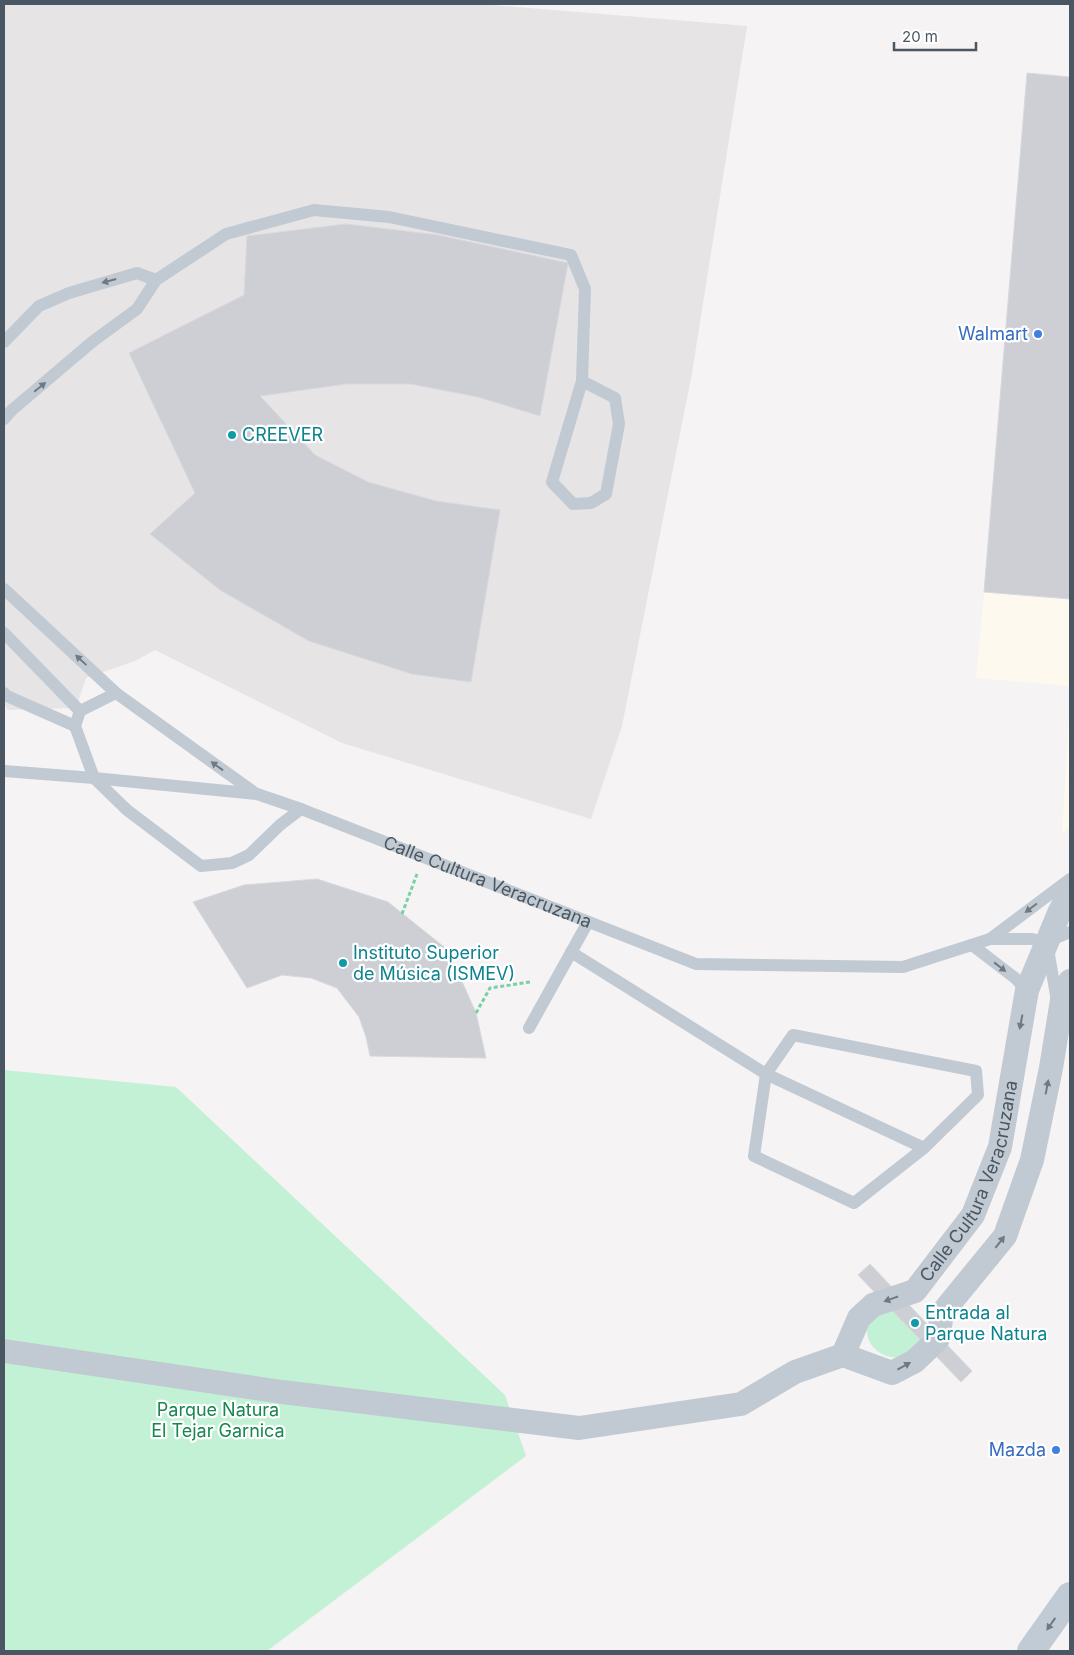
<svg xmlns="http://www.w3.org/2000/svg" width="1074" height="1655" viewBox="0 0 1074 1655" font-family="Inter,sans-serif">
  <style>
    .commercial { fill: #fdf9ef }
    .education { fill: #e6e4e5 }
    .green { fill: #c3f1d5 }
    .building { fill: #cdcfd5; stroke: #d7d9de }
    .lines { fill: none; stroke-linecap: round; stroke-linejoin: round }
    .path { stroke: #7ad0a6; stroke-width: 3; stroke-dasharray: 4 2.5; stroke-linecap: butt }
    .service { stroke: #c1cad2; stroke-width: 12 }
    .minor { stroke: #c1cad2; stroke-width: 24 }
    .secondary { stroke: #c1cbd6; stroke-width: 28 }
    .oneway { fill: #6e7983 }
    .oneway2 { fill: #6e7984 }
    .shop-dot { fill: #3f7fe0; stroke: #fff; stroke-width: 2 }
    .culture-dot { fill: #0f9aa8; stroke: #fff; stroke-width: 2 }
    .labels { text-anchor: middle; stroke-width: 4.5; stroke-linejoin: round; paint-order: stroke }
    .shop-label { font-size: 18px; fill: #366cbe; stroke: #fff; text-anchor: end }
    .culture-label { font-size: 18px; fill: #0d838f; stroke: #fff; text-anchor: start }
    .street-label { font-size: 18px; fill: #4a5661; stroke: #fff }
    .park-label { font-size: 18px; fill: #17864f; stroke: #fff }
  </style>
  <rect width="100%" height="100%" fill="#f5f3f3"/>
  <g class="commercial">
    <polygon points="984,592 1070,599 1070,686 976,678"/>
    <polygon points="1070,697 1070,826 1062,834"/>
  </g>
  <polygon class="education" points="4,4 480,4 747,26 692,373 622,726 591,819 342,743 155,650 135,661 86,678 76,708 8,710 4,704"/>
  <g class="green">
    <polygon points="4,1070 176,1087 505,1395 526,1456 267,1651 4,1651"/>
    <path d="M890 1304 921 1338C902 1378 857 1348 869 1322 873 1316 884 1309 890 1304Z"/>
  </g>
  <g class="building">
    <polygon points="1027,73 1070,77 1070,599 984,592"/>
    <polygon points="346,224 438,235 568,263 540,416 478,397 411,384 346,384 260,396 315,455 368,482 436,501 500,510 471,682 412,674 309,641 220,590 150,534 195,493 129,353 244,295 247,236"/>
    <polygon points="317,879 388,902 448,950 476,1013 486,1058 370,1056 366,1037 359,1017 337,988 311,978 282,975 247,988 193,902 244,885"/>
    <polygon points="870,1264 972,1371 961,1382 858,1275"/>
  </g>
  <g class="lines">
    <g class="path">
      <polyline points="402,914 417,874"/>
      <polyline points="476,1013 490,988 530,982"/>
    </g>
    <g class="service">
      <polyline points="4,342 39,306 69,293 137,273 156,280"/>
      <polyline points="4,419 12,410 92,342 137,309 156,280 226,234 314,210 389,217 571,255 585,289 582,381 552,482 573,504 591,503 606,494 619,424 615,398 582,381"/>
      <polyline points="4,589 116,693"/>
      <polyline points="4,633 80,711"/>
      <polyline points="4,693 7,696 75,726"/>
      <path id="s1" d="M4 771 94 778 257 794 301 809 696 964 903 967 990 939H1032L1046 942 1070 932"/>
      <polyline points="255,793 116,693 80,711 75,726 94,778 127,810 201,866 232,863 249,855 280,825 301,809"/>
      <polyline points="990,939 1070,879"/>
      <polyline points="972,945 1015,978 1027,990"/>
      <polyline points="1048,949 1057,1001"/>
      <polyline points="571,952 766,1074 793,1035 976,1071 978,1095 924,1148 854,1203 754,1156 766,1074 924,1148"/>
      <polyline points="529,1028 588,922"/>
    </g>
    <g class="minor">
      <polyline points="4,1351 282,1392 579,1428 741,1404 795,1372 843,1355"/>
      <path id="s2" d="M843 1355 859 1318 873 1305 915 1291 973 1215 1000 1147 1027 990 1060 911 1070 892"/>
      <polyline points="843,1355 892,1373 915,1361 938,1339 942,1313 1005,1236 1032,1160 1051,1068 1063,994 1070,981"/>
    </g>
    <polyline class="secondary" points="1031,1651 1070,1596"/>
  </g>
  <defs><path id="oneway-solid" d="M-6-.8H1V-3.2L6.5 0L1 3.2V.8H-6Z" transform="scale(1.25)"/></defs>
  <g class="oneway">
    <use href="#oneway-solid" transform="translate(109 281) rotate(165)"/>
    <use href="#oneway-solid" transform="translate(40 387) rotate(-39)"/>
    <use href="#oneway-solid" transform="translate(81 660) rotate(-137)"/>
    <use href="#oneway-solid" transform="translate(217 766) rotate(-144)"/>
    <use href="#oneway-solid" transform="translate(1031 908) rotate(143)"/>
    <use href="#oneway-solid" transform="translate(1000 967) rotate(38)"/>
    <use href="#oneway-solid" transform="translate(1021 1022) rotate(101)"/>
    <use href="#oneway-solid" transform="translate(1047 1087) rotate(-79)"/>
    <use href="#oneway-solid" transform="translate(1000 1242) rotate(-52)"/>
    <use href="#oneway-solid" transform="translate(891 1299) rotate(161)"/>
    <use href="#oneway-solid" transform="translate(904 1366) rotate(-29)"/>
  </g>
  <use class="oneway2" href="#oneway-solid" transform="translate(1051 1624) rotate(125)"/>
  <g class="shop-dot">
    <circle cx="1038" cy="334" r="5"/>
    <circle cx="1056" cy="1450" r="5"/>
  </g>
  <g class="culture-dot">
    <circle cx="232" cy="435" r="5"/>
    <circle cx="343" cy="963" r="5"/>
    <circle cx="915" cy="1323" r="5"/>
  </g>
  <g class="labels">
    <g class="shop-label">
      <text x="1028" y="340">Walmart</text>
      <text x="1046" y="1456">Mazda</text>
    </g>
    <g class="culture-label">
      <text x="242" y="441">CREEVER</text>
      <text x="353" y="959">Instituto Superior<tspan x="353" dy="21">de Música (ISMEV)</tspan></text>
      <text x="925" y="1319">Entrada al<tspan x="925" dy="21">Parque Natura</tspan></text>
    </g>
    <g class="street-label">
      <text dy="6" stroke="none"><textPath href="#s1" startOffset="501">Calle Cultura Veracruzana</textPath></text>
      <text dy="6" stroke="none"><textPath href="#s2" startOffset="229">Calle Cultura Veracruzana</textPath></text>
    </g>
    <g class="park-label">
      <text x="218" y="1416">Parque Natura<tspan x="218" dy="21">El Tejar Garnica</tspan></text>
    </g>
  </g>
  <rect width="1074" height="1655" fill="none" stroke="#4a5661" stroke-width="10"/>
  <path d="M894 42v8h82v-8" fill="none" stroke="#4a5661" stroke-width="2.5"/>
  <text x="902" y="42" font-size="15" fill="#4a5661" stroke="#ffffff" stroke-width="4" paint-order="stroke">20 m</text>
</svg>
